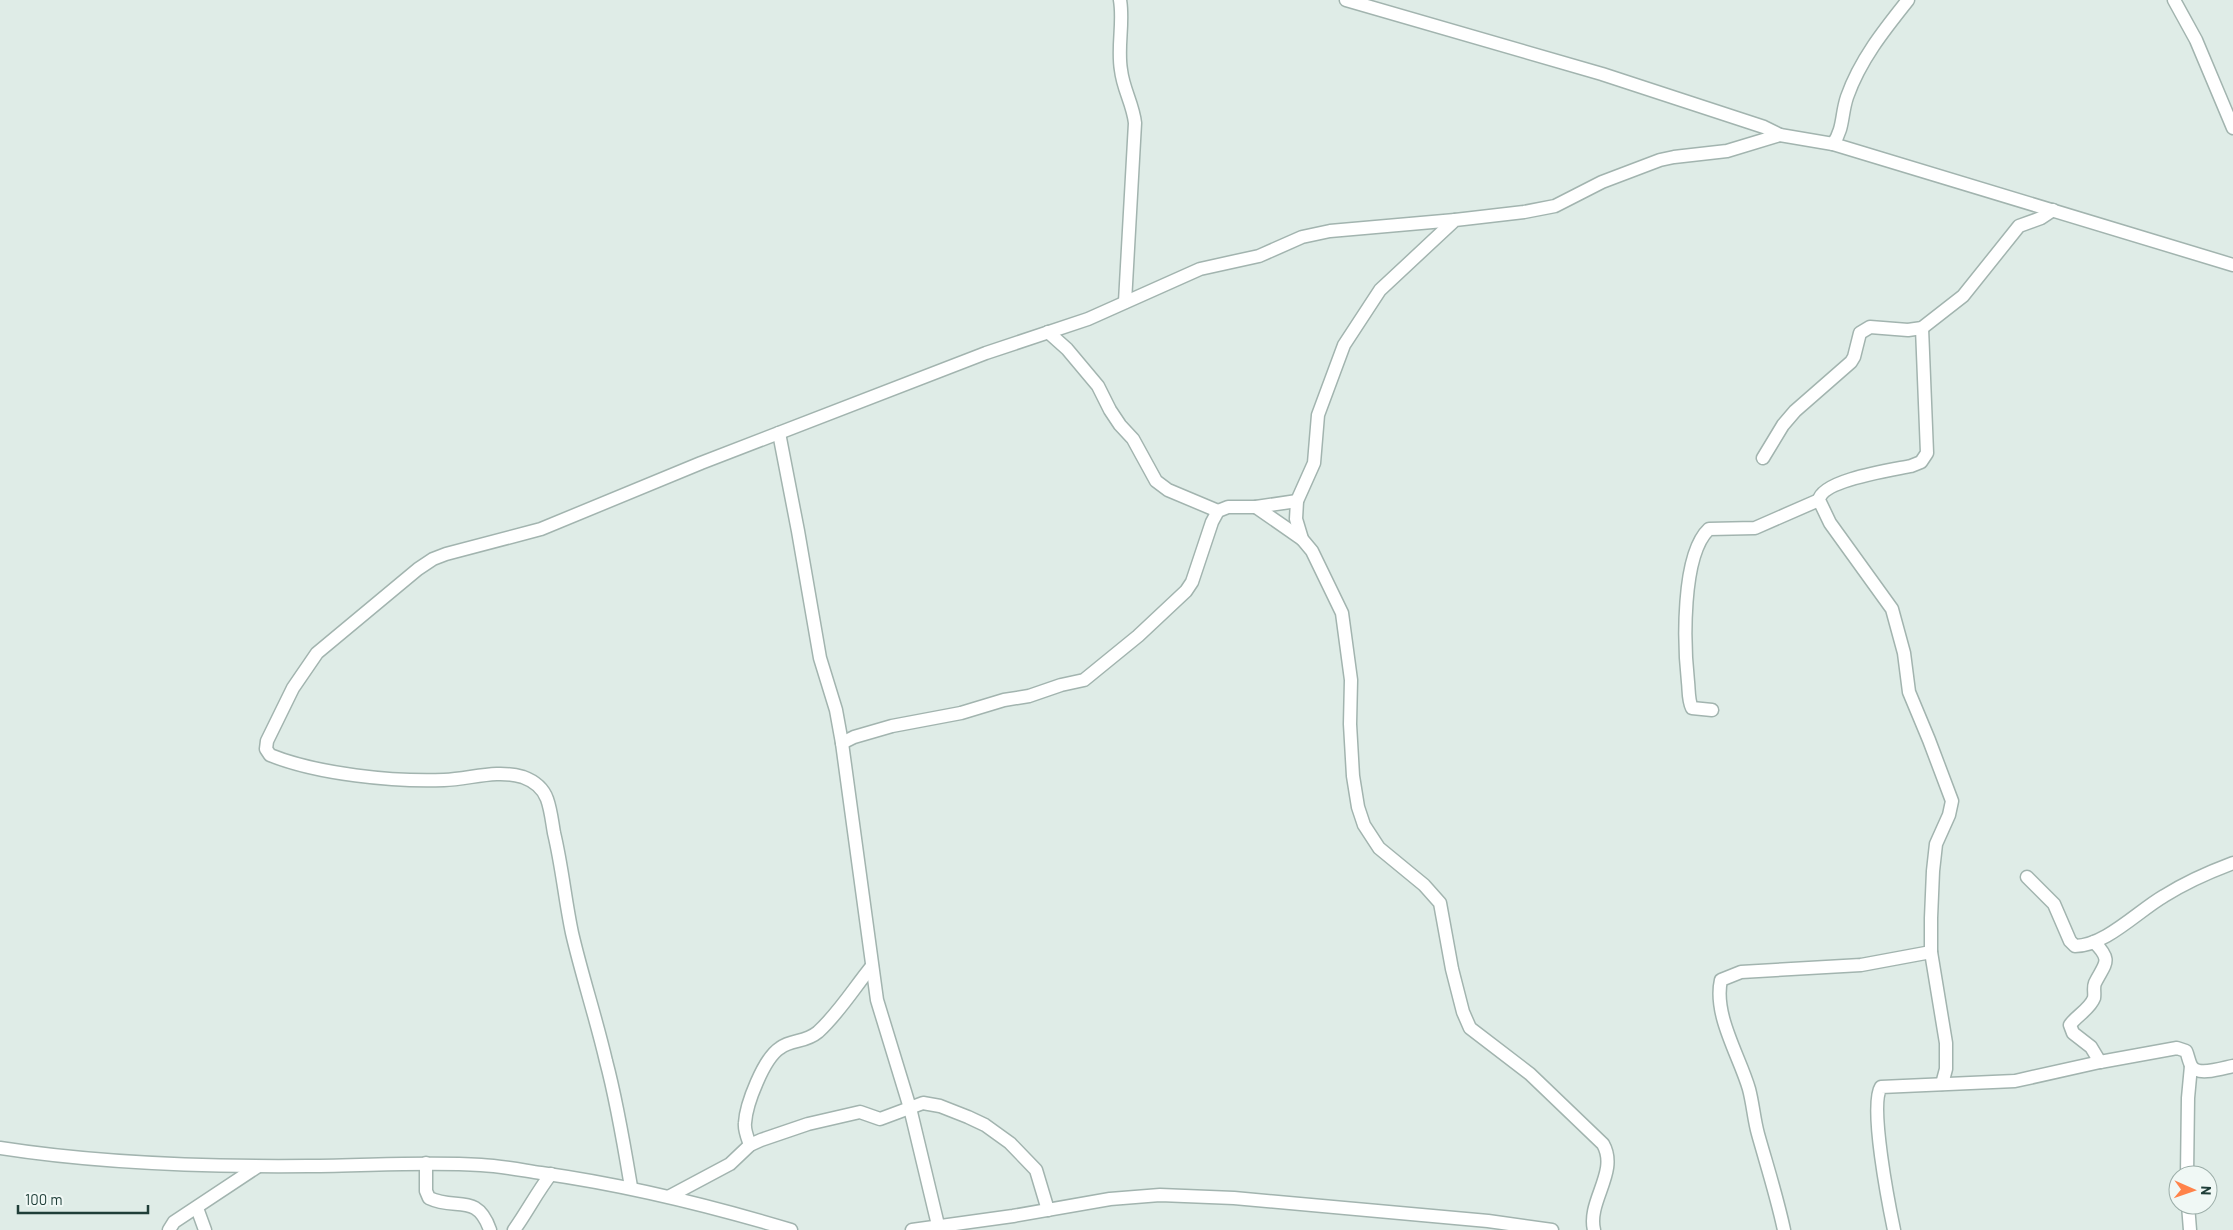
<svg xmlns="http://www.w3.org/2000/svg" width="2233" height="1230" viewBox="0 0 2233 1230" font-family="Barlow,sans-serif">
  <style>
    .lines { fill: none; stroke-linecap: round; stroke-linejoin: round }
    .minor-casing { stroke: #a2b4af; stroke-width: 15 }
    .minor { stroke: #fff; stroke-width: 12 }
  </style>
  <rect width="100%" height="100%" fill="#dfece7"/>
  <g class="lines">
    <g class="minor-casing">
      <g id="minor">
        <path d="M1120 0C1124 23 1117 47 1121 70 1123 89 1133 104 1135 123L1125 302"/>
        <polyline points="1346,0 1602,74 1764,127 1780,135"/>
        <polyline points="2174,0 2196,40 2233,128"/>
        <path d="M1833 144C1844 128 1841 115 1847 97 1860 60 1884 30 1908 0"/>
        <path d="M1922 328 1927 453 1921 462 1911 466C1892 470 1822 480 1819 500L1830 523 1892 609 1904 653 1909 692 1929 740 1952 801 1949 815 1936 844 1933 871 1931 918V952L1946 1043V1069L1942 1084"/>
        <polyline points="1048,332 1067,349 1098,386 1110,410 1120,425 1133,439 1156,481 1168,490 1218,511"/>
        <polyline points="779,433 798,531 820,658 836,710 842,743 877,1000 910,1108 938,1225"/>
        <polyline points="1763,458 1783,425 1795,411 1851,362 1854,357 1860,333 1870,327 1908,330 1922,328 1963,296 2019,226 2041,218 2053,210"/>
        <polyline points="1256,507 1302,539"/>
        <path d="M1712 710 1692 708C1688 700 1689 690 1688 682 1684 646 1681 555 1709 529L1755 528 1819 500"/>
        <polyline points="842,743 854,737 892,726 961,713 1004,700 1029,696 1061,685 1084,680 1138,636 1186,591 1192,582 1212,522 1218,511 1228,507 1256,507 1297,501"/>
        <path d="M2027 877 2054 904 2070 941 2075 946C2105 946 2138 911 2164 896 2186 882 2209 872 2233 863"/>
        <path d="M2094 942C2113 961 2105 963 2095 983 2093 988 2095 993 2094 998 2090 1009 2076 1016 2070 1025L2073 1033 2091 1047 2100 1062"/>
        <path d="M750 1145C748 1139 744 1130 745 1123 746 1104 764 1058 780 1048 792 1039 805 1043 818 1032 839 1013 854 988 872 966"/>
        <path d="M0 1148C102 1164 206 1167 308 1166 366 1166 424 1161 481 1165 501 1166 521 1170 541 1173 626 1185 708 1205 791 1230"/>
        <path d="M426 1163V1191L429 1198C456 1211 477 1192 490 1230"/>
        <polyline points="2187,1175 2188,1098 2191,1066"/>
        <path d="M631 1187C624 1145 617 1102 606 1061 596 1018 582 976 572 933 565 900 562 866 554 833 552 822 551 810 547 799 543 788 534 781 523 777 496 769 471 779 444 780 393 782 317 774 270 755L266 749 267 741 293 688 317 653 418 569 433 559 446 554 541 529 701 463 986 353 1088 319 1200 269 1259 256 1302 237 1330 231 1455 220"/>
        <polyline points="670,1196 730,1164 750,1145 761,1140 808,1124 860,1112 880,1119 923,1103 940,1106 968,1117 985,1125 1010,1143 1036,1170 1048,1210"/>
        <polyline points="2188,1205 2190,1230"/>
        <polyline points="197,1208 205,1230"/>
        <polyline points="169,1230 174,1222 257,1167"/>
        <path d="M514 1230C527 1212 537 1192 551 1174"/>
        <polyline points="912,1230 1013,1216 1110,1199 1160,1195 1234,1198 1488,1221 1552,1230"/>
        <path d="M1594 1230C1587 1201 1619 1172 1603 1144L1530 1074 1470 1028 1463 1012 1452 969 1440 903 1424 885 1379 848 1364 825 1358 807 1353 776 1350 724 1351 680 1342 613 1312 551 1302 539 1296 519 1297 501 1314 463 1318 415 1344 345 1380 290 1455 220 1524 212 1555 206 1602 182 1660 160 1674 157 1727 151 1780 135 1833 144 2233 265"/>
        <path d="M1784 1230C1777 1197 1767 1166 1758 1134 1754 1120 1753 1104 1749 1089 1740 1057 1713 1015 1721 980L1741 972 1861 965 1931 952"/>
        <path d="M1894 1230C1889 1206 1869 1105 1881 1087L2015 1081 2100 1062 2177 1048 2186 1051C2188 1055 2189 1063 2192 1067 2199 1076 2223 1068 2233 1066"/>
      </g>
    </g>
    <use href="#minor" class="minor"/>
  </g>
  <g transform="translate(2193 1190) rotate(92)"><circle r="24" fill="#f0f8f5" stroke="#9caea9"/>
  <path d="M0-4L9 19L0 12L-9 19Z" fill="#ff834a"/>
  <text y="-8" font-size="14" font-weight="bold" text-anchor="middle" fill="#1f3e38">N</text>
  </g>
  <path d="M18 1205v8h130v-8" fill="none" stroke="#1f3e38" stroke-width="2.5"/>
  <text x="25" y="1205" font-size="15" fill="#1f3e38" stroke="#f0f8f5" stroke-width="4" paint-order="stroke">100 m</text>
</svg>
